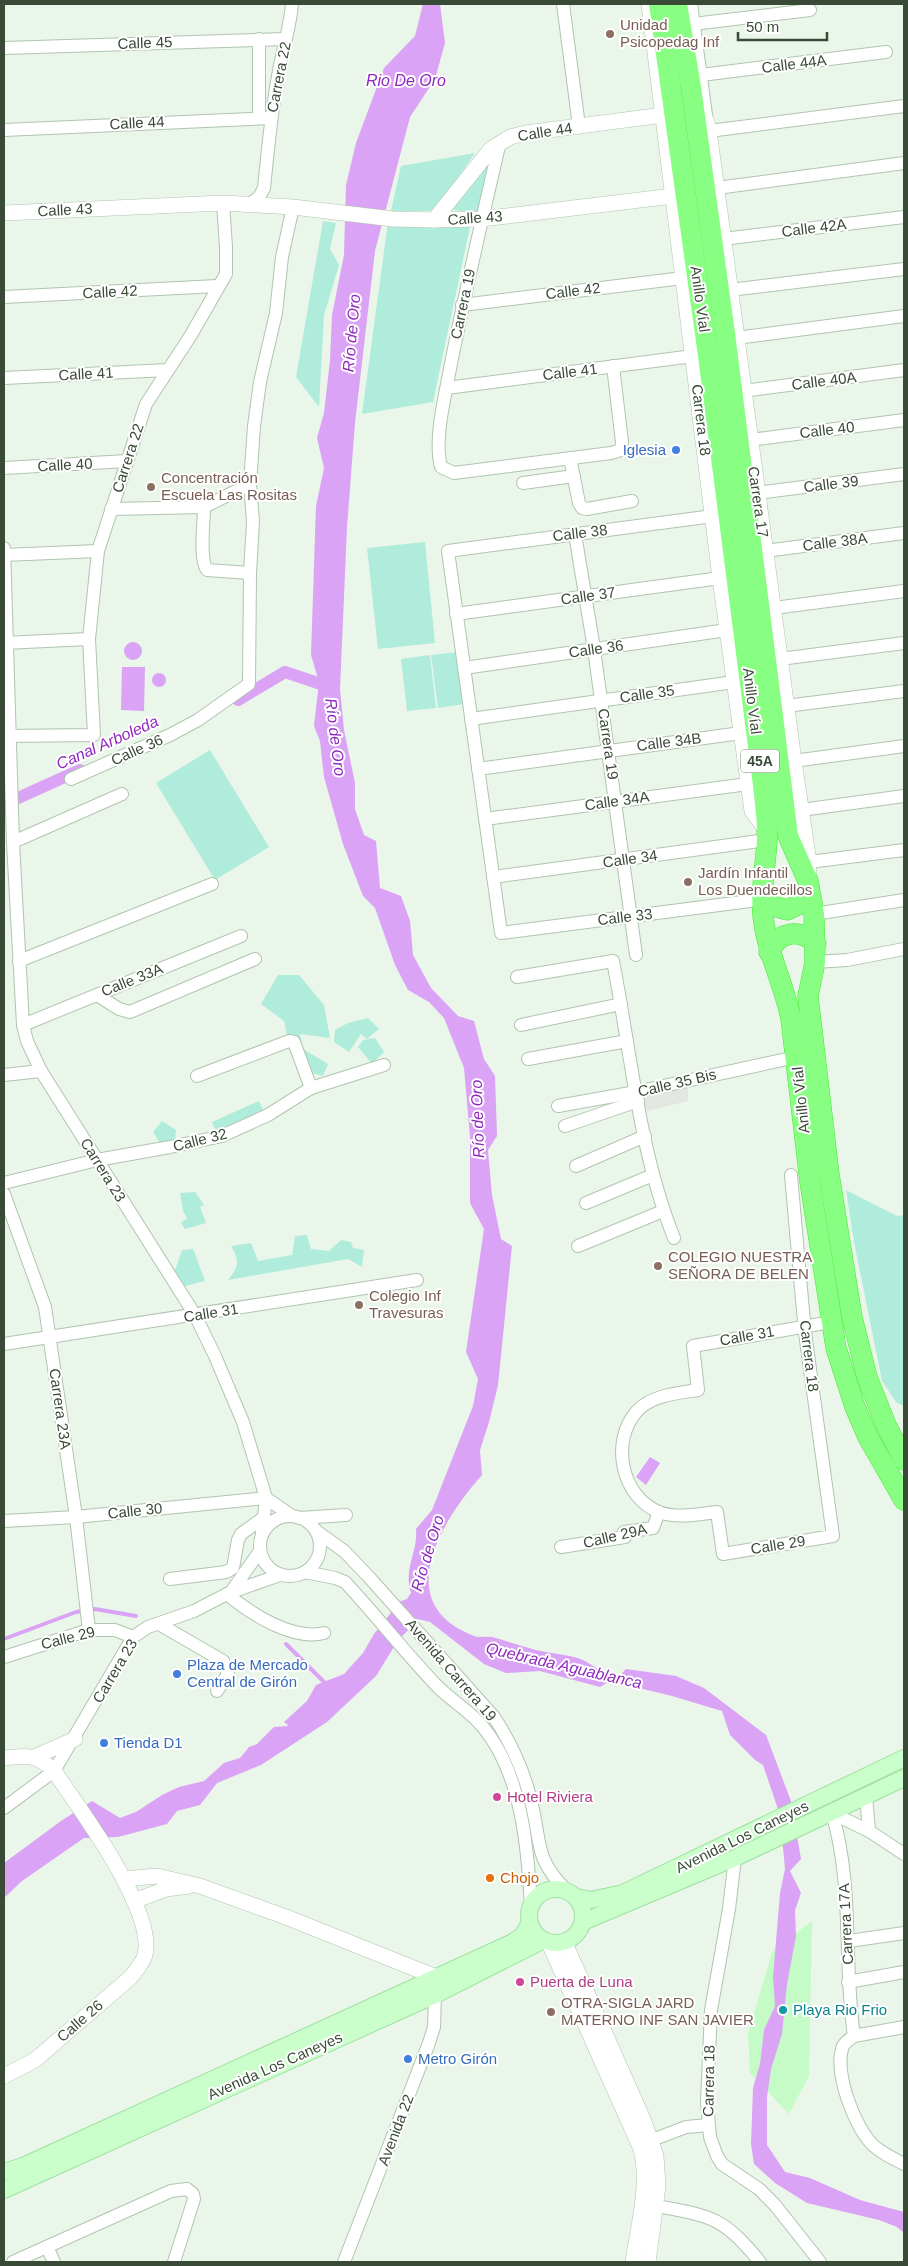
<svg xmlns="http://www.w3.org/2000/svg" width="908" height="2266" viewBox="0 0 908 2266" font-family="Helvetica,sans-serif">
  <style>
    .green { fill: #b0ecdb }
    .sand { fill: #c4fbc7 }
    .parking { fill: #e2e7e1 }
    .water { fill: #daa3f5 }
    .lines { fill: none; stroke-linecap: round; stroke-linejoin: round }
    .stream { stroke: #daa3f5; stroke-width: 4 }
    .canal { stroke: #daa3f5; stroke-width: 12 }
    .minor-casing { stroke: #b0c5ae; stroke-width: 14 }
    .tertiary-casing { stroke: #b0c5ae; stroke-width: 16 }
    .secondary-casing { stroke: #9de19e; stroke-width: 18 }
    .trunk-casing { stroke: #45e732; stroke-width: 21 }
    .minor { stroke: #fff; stroke-width: 12 }
    .tertiary { stroke: #fff; stroke-width: 15 }
    .secondary { stroke: #caffcc; stroke-width: 16 }
    .trunk { stroke: #88ff82; stroke-width: 20 }
    .education-dot { fill: #8d6e63; stroke: #fff; stroke-width: 2 }
    .shop-dot { fill: #3f7fe0; stroke: #fff; stroke-width: 2 }
    .hotel-dot { fill: #d1479c; stroke: #fff; stroke-width: 2 }
    .food-dot { fill: #e8710a; stroke: #fff; stroke-width: 2 }
    .culture-dot { fill: #0f9aa8; stroke: #fff; stroke-width: 2 }
    .labels { text-anchor: middle; stroke-width: 4; stroke-linejoin: round; paint-order: stroke }
    .shield { fill: #fff; stroke: #748073; stroke-width: 1 }
    .shield-label { font-size: 14px; font-weight: bold; fill: #394a37 }
    .education-label { font-size: 15px; fill: #785e54; stroke: #fff; text-anchor: start }
    .street-label { font-size: 15px; fill: #394a37; stroke: #fff }
    .shop-label { font-size: 15px; fill: #366cbe; stroke: #fff; text-anchor: start }
    .hotel-label { font-size: 15px; fill: #b23c85; stroke: #fff; text-anchor: start }
    .food-label { font-size: 15px; fill: #c56008; stroke: #fff; text-anchor: start }
    .culture-label { font-size: 15px; fill: #0d838f; stroke: #fff; text-anchor: start }
    .water-label { font-size: 16px; font-style: italic; fill: #8f28be; stroke: #fff }
  </style>
  <rect width="100%" height="100%" fill="#eaf6ea"/>
  <g class="green">
    <polygon points="475,153 435,211 391,211 401,166"/>
    <polygon points="491,157 479,213 446,209"/>
    <polygon points="323,221 336,223 330,249 339,265 324,315 319,407 296,377"/>
    <polygon points="388,222 470,227 433,402 362,414"/>
    <polygon points="425,542 435,643 378,649 367,548"/>
    <polygon points="458,652 464,704 438,708 431,655"/>
    <polygon points="430,655 436,708 407,711 401,659"/>
    <polygon points="210,750 269,847 215,880 156,783"/>
    <polygon points="278,975 299,975 324,1005 330,1038 300,1034 303,1049 328,1064 323,1076 297,1069 290,1048 284,1021 261,1004"/>
    <polygon points="368,1018 379,1029 367,1039 361,1034 349,1052 334,1042 335,1030 348,1023"/>
    <polygon points="375,1038 384,1052 372,1064 358,1047 363,1040"/>
    <polygon points="259,1101 264,1112 216,1132 212,1122"/>
    <polygon points="162,1121 176,1130 175,1141 159,1142 153,1132"/>
    <polygon points="846,1190 897,1216 904,1215 904,1406 896,1402 882,1381 854,1242"/>
    <polygon points="195,1192 204,1205 200,1207 206,1223 185,1229 181,1223 187,1218 183,1211 180,1193"/>
    <path d="M307 1235 311 1249 329 1251 341 1240 351 1242 353 1248 364 1250 362 1267 348 1259 228 1280C239 1266 240 1262 231 1246L251 1243 258 1261 292 1255 295 1236Z"/>
    <polygon points="193,1249 205,1281 182,1287 174,1273 182,1250"/>
  </g>
  <polygon class="sand" points="812,1921 809,2076 789,2114 750,2073 748,2034 772,1952"/>
  <polygon class="parking" points="688,1085 688,1101 647,1111 641,1093"/>
  <g class="water">
    <path d="M423 4H440L445 43 435 79 410 117 375 251 355 423 347 527 340 689 344 730 355 783V809L364 835 376 841 380 888 401 896 410 921 413 955 431 988 458 1016 474 1021 484 1059 495 1076 497 1136 488 1150 492 1195 501 1239 512 1246 498 1385 489 1422 480 1450 482 1475C442 1520 389 1604 474 1636 479 1638 486 1636 492 1637 507 1641 521 1646 536 1650 549 1653 561 1654 574 1657 588 1660 601 1673 617 1678L626 1669 676 1676 704 1688 766 1735 791 1801 801 1859 790 1871 801 1893 795 1910 796 1936 787 1984 782 2034 771 2069 767 2097V2145L785 2172 810 2178 860 2200 904 2212V2233L897 2227 879 2220 807 2203 775 2183 754 2164 751 2144 753 2088 760 2064 764 2030 775 2006 773 1977 780 1893 785 1869 780 1815 763 1765 755 1760 730 1735 722 1711 672 1696 610 1681 600 1687 540 1671 506 1673 484 1664 430 1622 418 1619 397 1642 376 1676 327 1722 261 1765 217 1783 200 1805 177 1811 167 1824 118 1837 84 1838 22 1881 4 1898V1863L61 1821 92 1801 120 1818 136 1812 162 1795 179 1787 204 1781 224 1763 240 1758 249 1747 257 1744 274 1727 289 1726 284 1722 307 1701 316 1685 344 1674 363 1653 374 1634 390 1614 395 1603 407 1599 411 1593C403 1568 418 1553 416 1529L432 1510 473 1406 478 1379 466 1352 484 1229 470 1203V1137L464 1068 444 1018 429 1002 408 990 395 965 375 908 363 896 343 844 324 777 320 741 314 726 319 682 311 655 316 506 324 468 317 438 324 413 330 360 332 315 344 255 346 185 356 143 384 68 415 36Z"/>
    <circle cx="133" cy="651" r="9"/>
    <polygon points="122,667 145,667 144,711 121,710"/>
    <circle cx="159" cy="680" r="7"/>
    <polygon points="650,1457 660,1463 646,1485 636,1477"/>
  </g>
  <g class="lines">
    <g class="stream">
      <polyline points="4,1639 76,1612 95,1609 136,1616"/>
      <polyline points="286,1644 325,1683"/>
    </g>
    <g class="canal">
      <polyline points="238,700 285,672 330,687"/>
      <polyline points="18,798 80,770"/>
    </g>
    <g class="minor-casing">
      <g id="minor">
        <polyline points="563,4 579,126"/>
        <polyline points="691,4 706,115"/>
        <polyline points="693,24 810,10"/>
        <polyline points="4,48 285,39"/>
        <polyline points="701,75 886,52"/>
        <polyline points="259,117 259,39"/>
        <polyline points="4,130 271,118"/>
        <polyline points="709,131 904,106"/>
        <path d="M500 142C482 219 464 296 449 374 444 401 434 441 441 467L454 473 611 453 621 450 622 442 613 366"/>
        <polyline points="717,188 904,163"/>
        <path d="M250 204 259 197 264 188C268 150 271 113 278 76 282 52 290 28 292 4"/>
        <polyline points="723,239 904,217"/>
        <polyline points="730,290 904,269"/>
        <polyline points="4,297 217,286"/>
        <polyline points="462,305 683,278"/>
        <polyline points="736,338 904,316"/>
        <polyline points="4,378 168,370"/>
        <polyline points="447,388 693,356"/>
        <polyline points="743,391 904,370"/>
        <polyline points="750,440 904,420"/>
        <polyline points="570,458 579,503 582,508 587,509 632,501"/>
        <polyline points="4,468 127,461"/>
        <polyline points="523,483 574,476"/>
        <polyline points="757,493 904,474"/>
        <path d="M204 507C204 522 199 559 207 570L250 573"/>
        <polyline points="111,509 204,507 250,484"/>
        <polyline points="713,516 448,551 501,933 750,901"/>
        <polyline points="575,534 594,649 636,955"/>
        <polyline points="4,548 13,842 23,1025 27,1041 41,1071 195,1315 215,1356 243,1422 266,1498 262,1533"/>
        <polyline points="765,551 904,533"/>
        <polyline points="4,555 98,551"/>
        <polyline points="774,608 904,591"/>
        <polyline points="456,614 720,578"/>
        <polyline points="4,643 89,639"/>
        <polyline points="780,659 904,643"/>
        <polyline points="464,668 727,630"/>
        <polyline points="786,706 904,691"/>
        <polyline points="471,719 734,682"/>
        <polyline points="4,736 94,735 89,639 98,551 146,404 191,335 226,274 226,247 223,203"/>
        <polyline points="794,761 904,746"/>
        <polyline points="478,769 741,733"/>
        <polyline points="71,779 170,735 198,720 249,684 250,573 253,522 250,484 254,426 260,382 276,313 282,257 293,207"/>
        <polyline points="801,810 904,796"/>
        <polyline points="485,819 748,784"/>
        <polyline points="13,842 122,794"/>
        <polyline points="809,862 904,850"/>
        <polyline points="493,877 767,840"/>
        <polyline points="814,914 904,900"/>
        <polyline points="19,961 212,884"/>
        <polyline points="815,962 847,960 904,949"/>
        <path d="M517 977 613 961C631 1053 639 1151 674 1238"/>
        <polyline points="97,995 119,1009 130,1012 255,959"/>
        <polyline points="23,1025 241,936"/>
        <polyline points="521,1025 621,1004"/>
        <polyline points="528,1059 627,1041"/>
        <polyline points="4,1075 41,1071"/>
        <polyline points="197,1076 289,1041 294,1042 311,1088"/>
        <polyline points="558,1106 636,1092 796,1057"/>
        <polyline points="565,1126 638,1101"/>
        <polyline points="576,1166 645,1136"/>
        <path d="M791 1175 803 1311 806 1340 833 1536 723 1554 717 1512C699 1514 677 1519 659 1512 621 1497 610 1441 637 1411 652 1395 678 1393 698 1390L693 1346 831 1322"/>
        <polyline points="4,1183 97,1160 170,1147 222,1136 268,1115 311,1088 384,1065"/>
        <polyline points="4,1194 45,1307 76,1517 89,1630"/>
        <polyline points="586,1203 653,1175"/>
        <polyline points="578,1246 663,1211"/>
        <polyline points="4,1344 417,1280"/>
        <polyline points="266,1498 292,1516"/>
        <circle cx="290" cy="1546" r="30"/>
        <polyline points="299,1518 346,1515"/>
        <polyline points="4,1521 76,1517 266,1498"/>
        <path d="M316 1531 344 1551 368 1576 494 1717C511 1743 524 1771 531 1801 542 1843 533 1857 567 1891"/>
        <polyline points="561,1547 625,1537 624,1532 653,1528 659,1512"/>
        <path d="M305 1572 335 1578 345 1582C377 1616 405 1653 438 1687 452 1701 470 1711 483 1727 522 1774 528 1849 531 1908"/>
        <polyline points="170,1579 226,1572 233,1568 238,1540 241,1534 263,1518"/>
        <polyline points="231,1592 260,1551"/>
        <path d="M227 1594C250 1613 292 1641 324 1633"/>
        <polyline points="159,1624 223,1661 228,1674 217,1691"/>
        <polyline points="4,1657 89,1630 115,1630 133,1637"/>
        <polyline points="866,1796 869,1831"/>
        <polyline points="4,1808 54,1771 133,1637 148,1627 194,1611 231,1592 280,1575"/>
        <path d="M832 1813C854 1886 843 1962 854 2036"/>
        <polyline points="832,1813 869,1831 904,1854"/>
        <polyline points="735,1858 729,1909 711,2010 707,2102 710,2137 717,2156 722,2164 759,2189 775,2205 820,2262"/>
        <polyline points="849,1941 904,1933"/>
        <polyline points="848,1982 904,1972"/>
        <path d="M904 2027 854 2036C850 2039 846 2041 843 2046 833 2071 855 2129 874 2146 883 2154 894 2159 904 2164"/>
        <polyline points="652,2140 686,2127 708,2125"/>
        <path d="M656 2206C712 2216 723 2217 760 2262"/>
        <polyline points="47,2247 54,2262"/>
        <polyline points="13,2262 171,2191 187,2189 193,2194 194,2199 174,2262"/>
        <polyline points="344,2262 429,2043 434,2027 435,1995"/>
      </g>
    </g>
    <g class="tertiary-casing">
      <g id="tertiary">
        <polyline points="649,4 720,578 752,811 767,831"/>
        <polyline points="697,100 707,122 709,131 794,761 809,862 808,877"/>
        <polyline points="4,213 223,203 293,207 393,219 434,220 482,219 673,196"/>
        <polyline points="434,220 491,149 510,137 526,133 663,115"/>
        <polyline points="34,1757 75,1739"/>
        <path d="M4 1758C26 1755 37 1754 54 1771 79 1808 156 1910 145 1955 143 1963 136 1970 131 1977L35 2060 4 2076"/>
        <polyline points="124,1879 157,1876 200,1886 286,1917 436,1977"/>
        <polyline points="134,1901 166,1889 189,1886"/>
        <path d="M548 1941 641 2149C650 2185 638 2226 633 2262"/>
        <polyline points="564,1941 643,2119 656,2156 658,2186 648,2262"/>
      </g>
    </g>
    <g class="secondary-casing">
      <g id="secondary">
        <circle cx="556" cy="1916" r="27"/>
        <polyline points="576,1897 591,1900 623,1893 904,1758"/>
        <polyline points="583,1922 735,1858 904,1778"/>
        <polyline points="4,2172 23,2166 511,1943 522,1936 530,1923"/>
        <polyline points="4,2190 435,1995 544,1940"/>
      </g>
    </g>
    <g class="trunk-casing">
      <g id="trunk">
        <path d="M659 4 707 348 764 793C765 808 768 824 767 839 766 866 760 889 763 916 767 953 784 984 791 1019L810 1182 836 1348 855 1407 868 1437 904 1500"/>
        <polyline points="677,4 691,87 725,333 788,836 808,881 814,914 815,962 808,996 829,1174 852,1317 867,1377 886,1425 904,1460"/>
        <polyline points="761,891 770,905 787,910 802,903 809,888"/>
        <path d="M769 952C779 931 800 928 816 944"/>
      </g>
    </g>
    <use href="#minor" class="minor"/>
    <use href="#tertiary" class="tertiary"/>
    <use href="#secondary" class="secondary"/>
    <use href="#trunk" class="trunk"/>
  </g>
  <g class="education-dot">
    <circle cx="610" cy="34" r="5"/>
    <circle cx="151" cy="487" r="5"/>
    <circle cx="688" cy="882" r="5"/>
    <circle cx="658" cy="1266" r="5"/>
    <circle cx="359" cy="1305" r="5"/>
    <circle cx="551" cy="2012" r="5"/>
  </g>
  <g class="shop-dot">
    <circle cx="676" cy="450" r="5"/>
    <circle cx="177" cy="1674" r="5"/>
    <circle cx="104" cy="1743" r="5"/>
    <circle cx="408" cy="2059" r="5"/>
  </g>
  <g class="hotel-dot">
    <circle cx="497" cy="1797" r="5"/>
    <circle cx="520" cy="1982" r="5"/>
  </g>
  <circle class="food-dot" cx="490" cy="1878" r="5"/>
  <circle class="culture-dot" cx="783" cy="2010" r="5"/>
  <g class="labels">
    <rect class="shield" x="741" y="749.5" width="38" height="23" rx="4"/>
    <g class="shield-label">
      <text x="760" y="766">45A</text>
    </g>
    <g class="education-label">
      <text x="620" y="30">Unidad<tspan x="620" dy="17">Psicopedag Inf</tspan></text>
      <text x="161" y="483">Concentración<tspan x="161" dy="17">Escuela Las Rositas</tspan></text>
      <text x="698" y="878">Jardín Infantil<tspan x="698" dy="17">Los Duendecillos</tspan></text>
      <text x="668" y="1262">COLEGIO NUESTRA<tspan x="668" dy="17">SEÑORA DE BELEN</tspan></text>
      <text x="369" y="1301">Colegio Inf<tspan x="369" dy="17">Travesuras</tspan></text>
      <text x="561" y="2008">OTRA-SIGLA JARD<tspan x="561" dy="17">MATERNO INF SAN JAVIER</tspan></text>
    </g>
    <g class="street-label">
      <text transform="translate(145 43) rotate(-2)" y="5">Calle 45</text>
      <text transform="translate(794 64) rotate(-7)" y="5">Calle 44A</text>
      <text transform="translate(279 77) rotate(-79)" y="5">Carrera 22</text>
      <text transform="translate(137 123) rotate(-3)" y="5">Calle 44</text>
      <text transform="translate(545 132) rotate(-9)" y="5">Calle 44</text>
      <text transform="translate(65 210) rotate(-3)" y="5">Calle 43</text>
      <text transform="translate(475 218) rotate(-4)" y="5">Calle 43</text>
      <text transform="translate(814 228) rotate(-7)" y="5">Calle 42A</text>
      <text transform="translate(573 291) rotate(-7)" y="5">Calle 42</text>
      <text transform="translate(110 292) rotate(-3)" y="5">Calle 42</text>
      <text transform="translate(700 299) rotate(82)" y="5">Anillo Víal</text>
      <text transform="translate(463 304) rotate(-78)" y="5">Carrera 19</text>
      <text transform="translate(570 372) rotate(-7)" y="5">Calle 41</text>
      <text transform="translate(86 374) rotate(-3)" y="5">Calle 41</text>
      <text transform="translate(824 381) rotate(-7)" y="5">Calle 40A</text>
      <text transform="translate(701 420) rotate(83)" y="5">Carrera 18</text>
      <text transform="translate(827 430) rotate(-7)" y="5">Calle 40</text>
      <text transform="translate(128 458) rotate(-72)" y="5">Carrera 22</text>
      <text transform="translate(65 465) rotate(-3)" y="5">Calle 40</text>
      <text transform="translate(831 484) rotate(-7)" y="5">Calle 39</text>
      <text transform="translate(758 502) rotate(82)" y="5">Carrera 17</text>
      <text transform="translate(580 533) rotate(-7)" y="5">Calle 38</text>
      <text transform="translate(835 542) rotate(-7)" y="5">Calle 38A</text>
      <text transform="translate(588 596) rotate(-8)" y="5">Calle 37</text>
      <text transform="translate(596 649) rotate(-8)" y="5">Calle 36</text>
      <text transform="translate(647 694) rotate(-8)" y="5">Calle 35</text>
      <text transform="translate(752 701) rotate(83)" y="5">Anillo Víal</text>
      <text transform="translate(669 742) rotate(-7)" y="5">Calle 34B</text>
      <text transform="translate(608 744) rotate(82)" y="5">Carrera 19</text>
      <text transform="translate(137 750) rotate(-24)" y="5">Calle 36</text>
      <text transform="translate(617 801) rotate(-8)" y="5">Calle 34A</text>
      <text transform="translate(630 859) rotate(-8)" y="5">Calle 34</text>
      <text transform="translate(625 917) rotate(-7)" y="5">Calle 33</text>
      <text transform="translate(132 980) rotate(-22)" y="5">Calle 33A</text>
      <text transform="translate(677 1083) rotate(-13)" y="5">Calle 35 Bis</text>
      <text transform="translate(801 1100) rotate(-96)" y="5">Anillo Víal</text>
      <text transform="translate(200 1140) rotate(-14)" y="5">Calle 32</text>
      <text transform="translate(103 1170) rotate(58)" y="5">Carrera 23</text>
      <text transform="translate(211 1313) rotate(-9)" y="5">Calle 31</text>
      <text transform="translate(747 1336) rotate(-10)" y="5">Calle 31</text>
      <text transform="translate(809 1356) rotate(83)" y="5">Carrera 18</text>
      <text transform="translate(60 1409) rotate(82)" y="5">Carrera 23A</text>
      <text transform="translate(135 1511) rotate(-6)" y="5">Calle 30</text>
      <text transform="translate(615 1536) rotate(-13)" y="5">Calle 29A</text>
      <text transform="translate(778 1545) rotate(-9)" y="5">Calle 29</text>
      <text transform="translate(68 1638) rotate(-14)" y="5">Calle 29</text>
      <text transform="translate(451 1670) rotate(49)" y="5">Avenida Carrera 19</text>
      <text transform="translate(115 1671) rotate(-59)" y="5">Carrera 23</text>
      <text transform="translate(742 1837) rotate(-26)" y="5">Avenida Los Caneyes</text>
      <text transform="translate(846 1924) rotate(-93)" y="5">Carrera 17A</text>
      <text transform="translate(80 2021) rotate(-41)" y="5">Calle 26</text>
      <text transform="translate(275 2066) rotate(-24)" y="5">Avenida Los Caneyes</text>
      <text transform="translate(709 2081) rotate(-89)" y="5">Carrera 18</text>
      <text transform="translate(396 2130) rotate(-69)" y="5">Avenida 22</text>
    </g>
    <g class="shop-label">
      <text x="666" y="455" text-anchor="end">Iglesia</text>
      <text x="187" y="1670">Plaza de Mercado<tspan x="187" dy="17">Central de Girón</tspan></text>
      <text x="114" y="1748">Tienda D1</text>
      <text x="418" y="2064">Metro Girón</text>
    </g>
    <g class="hotel-label">
      <text x="507" y="1802">Hotel Riviera</text>
      <text x="530" y="1987">Puerta de Luna</text>
    </g>
    <g class="food-label">
      <text x="500" y="1883">Chojo</text>
    </g>
    <g class="culture-label">
      <text x="793" y="2015">Playa Rio Frio</text>
    </g>
    <g class="water-label">
      <text x="406" y="86">Rio De Oro</text>
      <text transform="translate(351 333) rotate(-85)" y="6">Río de Oro</text>
      <text transform="translate(336 737) rotate(83)" y="6">Río de Oro</text>
      <text transform="translate(107 742) rotate(-24)" y="6">Canal Arboleda</text>
      <text transform="translate(477 1119) rotate(-92)" y="6">Río de Oro</text>
      <text transform="translate(427 1553) rotate(-73)" y="6">Río de Oro</text>
      <text transform="translate(564 1665) rotate(13)" y="6">Quebrada Aguablanca</text>
    </g>
  </g>
  <rect width="908" height="2266" fill="none" stroke="#394a37" stroke-width="10"/>
  <path d="M738 32v8h89v-8" fill="none" stroke="#394a37" stroke-width="2.5"/>
  <text x="746" y="32" font-size="15" fill="#394a37" stroke="#ffffff" stroke-width="4" paint-order="stroke">50 m</text>
</svg>
